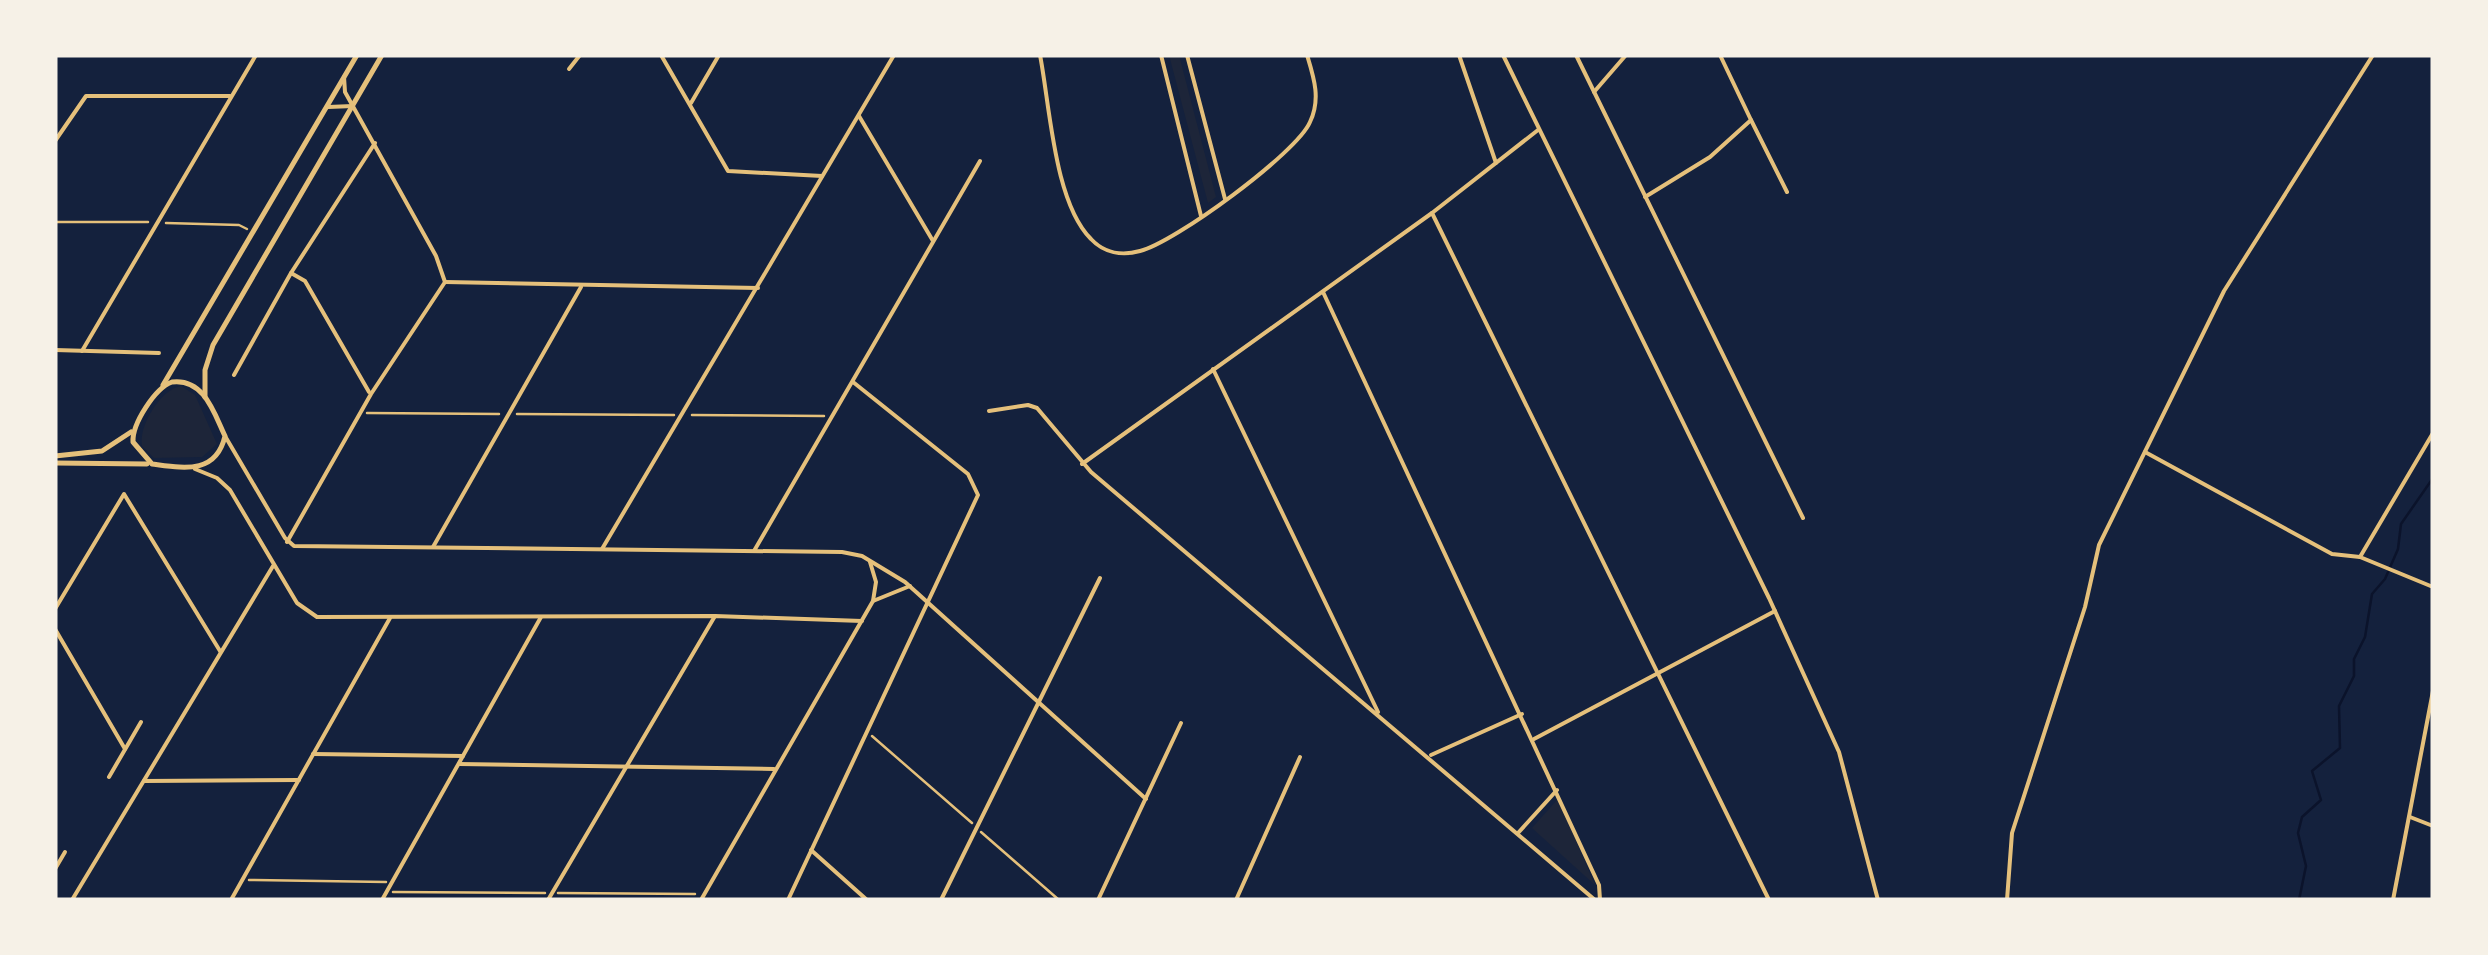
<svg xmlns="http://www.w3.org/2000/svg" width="2488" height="955" viewBox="0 0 2488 955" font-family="Quicksand,sans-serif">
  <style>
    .green { fill: #1d2539 }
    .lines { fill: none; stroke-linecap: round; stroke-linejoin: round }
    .stream { stroke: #0b132b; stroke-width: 2.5 }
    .path { stroke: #e5c07b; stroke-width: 2.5 }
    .minor { stroke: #e5c07b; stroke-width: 4 }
    .tertiary { stroke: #e5c07b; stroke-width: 5 }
  </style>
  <rect width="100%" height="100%" fill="#14213d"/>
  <g class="green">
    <polygon points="1169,55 1179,55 1216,197 1208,203"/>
    <path d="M181 386 195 395 217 444 202 457 154 458 142 446C138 426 161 389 181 386Z"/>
    <polygon points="1558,799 1595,885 1532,828"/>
  </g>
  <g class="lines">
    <polyline class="stream" points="2299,900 2306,866 2298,833 2302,817 2321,800 2312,771 2340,748 2339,706 2354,676 2354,659 2365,637 2372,594 2385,579 2398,549 2401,524 2433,478"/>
    <g class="path">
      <polyline points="55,222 148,222"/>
      <polyline points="166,223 239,225 247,229"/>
      <polyline points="367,413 499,414"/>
      <polyline points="517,414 674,415"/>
      <polyline points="692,415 824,416"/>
      <polyline points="872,736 972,823"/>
      <polyline points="981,832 1059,900"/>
      <polyline points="249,880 386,882"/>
      <polyline points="393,892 545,893"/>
      <polyline points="558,893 695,894"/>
    </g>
    <g class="minor">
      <polyline points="661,55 728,171 822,176"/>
      <path d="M1040 55C1050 106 1054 202 1091 239 1104 253 1122 256 1140 251 1174 243 1297 153 1310 122 1321 99 1314 78 1307 55"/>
      <polyline points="1161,55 1201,216"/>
      <polyline points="1187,55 1225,199"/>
      <polyline points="1459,55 1496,163"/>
      <polyline points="1503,55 1769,598 1839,752 1878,900"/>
      <polyline points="1576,55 1803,518"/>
      <polyline points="569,69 580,55"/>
      <polyline points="344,77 345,92 436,256 445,282"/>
      <polyline points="1594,92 1626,55"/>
      <polyline points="691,103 719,55"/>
      <polyline points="328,107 353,106"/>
      <polyline points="859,116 933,241"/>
      <polyline points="1751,120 1787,192"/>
      <polyline points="55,141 86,96 230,96"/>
      <polyline points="1645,197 1710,157 1751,120 1720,55"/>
      <polyline points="1432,213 1769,900"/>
      <polyline points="291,273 305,281 369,392"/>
      <polyline points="445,282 758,288"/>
      <polyline points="1323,292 1599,885 1600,900"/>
      <polyline points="55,350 159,353"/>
      <polyline points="82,351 256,55"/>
      <polyline points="1213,369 1378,712"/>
      <polyline points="234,375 291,273 375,143"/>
      <polyline points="989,411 1028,405 1037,408 1091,472 1595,900"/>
      <polyline points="2433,433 2360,557 2433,587"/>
      <polyline points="225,436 285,538 294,546 842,552 862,556 905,582 1146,799"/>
      <polyline points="2145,452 2332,554 2360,557"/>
      <polyline points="1082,464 1432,213 1538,130"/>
      <polyline points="195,469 217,478 230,490 297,603 317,617 715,616 862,621"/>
      <polyline points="287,542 371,394 445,282"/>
      <polyline points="433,547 581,287"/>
      <polyline points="602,549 894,55"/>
      <polyline points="754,551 980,161"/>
      <polyline points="873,601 910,586"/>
      <polyline points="55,609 124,494 220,651"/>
      <polyline points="55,629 125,749"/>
      <polyline points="1534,739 1775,611"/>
      <polyline points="313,754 463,756"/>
      <polyline points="1431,755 1522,714"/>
      <polyline points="459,764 774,769"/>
      <polyline points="109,777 141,722"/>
      <polyline points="144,781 299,780"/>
      <polyline points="2410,817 2433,826"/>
      <polyline points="1518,833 1557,790"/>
      <polyline points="811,850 867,900"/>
      <polyline points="55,869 65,852"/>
      <polyline points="72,900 273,566"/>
      <polyline points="231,900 390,618"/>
      <polyline points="382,900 541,617"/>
      <polyline points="548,900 715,616"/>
      <polyline points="701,900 873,601 876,582 870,562"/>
      <polyline points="788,900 978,495 968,474 853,382"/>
      <polyline points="941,900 1100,578"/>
      <polyline points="1098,900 1181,723"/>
      <polyline points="1236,900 1300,757"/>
      <polyline points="2007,900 2012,833 2085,607 2099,545 2224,291 2373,55"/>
      <polyline points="2393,900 2433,691"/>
    </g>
    <g class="tertiary">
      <path d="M172 382C204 378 214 413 225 436 216 475 183 468 152 464L133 442C132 424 155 388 172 382Z"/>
      <polyline points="163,385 357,55"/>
      <polyline points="205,397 205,370 213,345 382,55"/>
      <polyline points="55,456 102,451 131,432"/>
      <polyline points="55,463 147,464"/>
    </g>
  </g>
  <rect width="2488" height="955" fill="none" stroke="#f6f1e7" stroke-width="115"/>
</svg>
